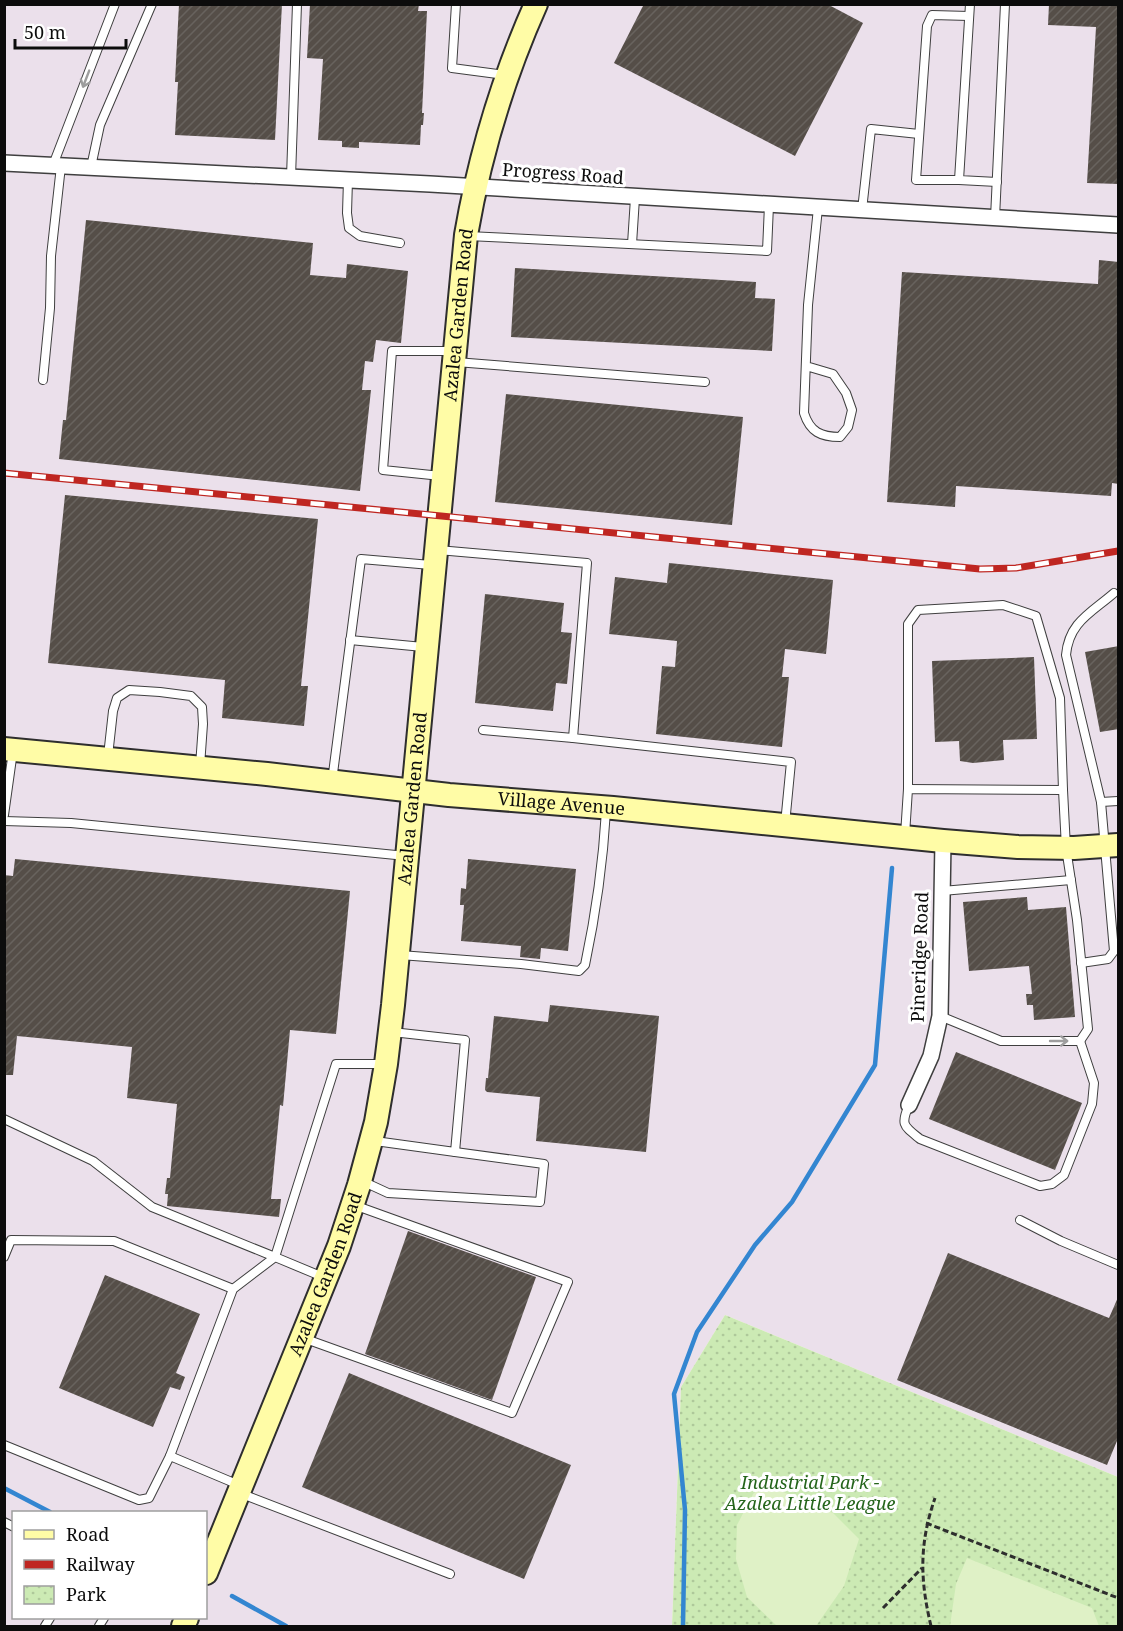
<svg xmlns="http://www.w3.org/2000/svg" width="1123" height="1631" viewBox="0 0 1123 1631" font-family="'Noto Serif',serif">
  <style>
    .industrial { fill: #ebe0eb; fill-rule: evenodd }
    .park { fill: url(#park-dots) }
    .pitch { fill: #dff1c6 }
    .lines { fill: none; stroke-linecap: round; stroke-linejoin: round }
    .stream { stroke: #3386d1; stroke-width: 4.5 }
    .building { fill: url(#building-hatch) }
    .lane-casing { stroke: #3f3f3f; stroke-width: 10 }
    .street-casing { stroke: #3f3f3f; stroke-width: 18 }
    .secondary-casing { stroke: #2e2e2e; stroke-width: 26 }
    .path { stroke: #2e2e2e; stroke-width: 3; stroke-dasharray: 6 3; stroke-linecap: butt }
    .lane { stroke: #fff; stroke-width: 8 }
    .street { stroke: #fff; stroke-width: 15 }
    .secondary { stroke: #fffca6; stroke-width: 22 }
    .rail-casing { stroke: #bf2621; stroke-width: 7 }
    .rail { stroke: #fff; stroke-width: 4.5; stroke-dasharray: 14; stroke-linecap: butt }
    .oneway { stroke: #9e9e9e }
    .labels { text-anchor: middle; stroke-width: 6; stroke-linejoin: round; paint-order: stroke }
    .street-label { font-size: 18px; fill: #0c0c0c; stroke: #fff }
    .park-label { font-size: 18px; font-style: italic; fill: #25651b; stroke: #fff }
  </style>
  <defs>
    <pattern id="park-dots" width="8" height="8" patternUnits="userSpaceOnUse" patternTransform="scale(1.5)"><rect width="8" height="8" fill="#cceab4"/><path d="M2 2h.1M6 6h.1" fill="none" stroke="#aec89a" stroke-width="1.8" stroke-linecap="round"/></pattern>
    <pattern id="building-hatch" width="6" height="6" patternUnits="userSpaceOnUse" patternTransform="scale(1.5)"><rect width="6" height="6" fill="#554e48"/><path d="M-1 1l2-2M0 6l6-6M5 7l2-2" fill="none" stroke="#68635e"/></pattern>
  </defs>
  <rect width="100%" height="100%" fill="#fffdeb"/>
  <path class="industrial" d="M5 5H1118V1477L725 1315 681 1387 672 1626H5ZM14 1512H206V1618H14Z"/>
  <polygon class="park" points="725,1315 1118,1477 1118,1626 672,1626 681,1387"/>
  <g class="pitch">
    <polygon points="764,1484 833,1513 859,1539 844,1586 816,1626 777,1626 747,1597 736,1559 737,1525 753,1494"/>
    <polygon points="967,1558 1092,1608 1099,1626 950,1626 956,1584"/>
  </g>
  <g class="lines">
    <g class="stream">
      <polyline points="4,1488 50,1512"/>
      <polyline points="232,1596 286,1626"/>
      <polyline points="683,1626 685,1510 674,1394 697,1332 755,1245 792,1202 875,1065 892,868"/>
    </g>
  </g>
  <g class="building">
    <polygon points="179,4 282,4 275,140 175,135 178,82 175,82"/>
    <polygon points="310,4 419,4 418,11 427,11 422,113 424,113 423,125 421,125 420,145 359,142 359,148 342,147 342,141 318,140 323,59 307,58"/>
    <polygon points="644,4 827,4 863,23 795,156 614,63"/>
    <polygon points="1049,4 1119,4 1119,184 1087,183 1096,27 1048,25"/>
    <polygon points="86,220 313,243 310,275 346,278 347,264 408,271 401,343 376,340 373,362 365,361 362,390 371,390 360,491 59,459 63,420 66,420"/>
    <polygon points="1099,260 1119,262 1119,484 1112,483 1111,496 956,486 955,507 887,502 902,272 1098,284"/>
    <polygon points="515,268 756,282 755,298 775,299 772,351 511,337"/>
    <polygon points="506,394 743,417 732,525 495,502"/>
    <polygon points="65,495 318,519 301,686 308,686 304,726 222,718 225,680 48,663"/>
    <polygon points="669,563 833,580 826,654 785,649 782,677 789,677 782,747 656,734 662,666 675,667 677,641 609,634 615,577 667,583"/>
    <polygon points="485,594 564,603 561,632 572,633 567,684 556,683 553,711 475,703"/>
    <polygon points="1119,646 1119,729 1100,732 1085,652"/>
    <polygon points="1034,657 1037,739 1003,740 1004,760 973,763 960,761 959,741 935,742 932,661"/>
    <polygon points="15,859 350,891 336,1034 290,1030 283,1106 280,1105 271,1199 281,1199 279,1217 167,1206 168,1194 165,1194 167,1178 170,1178 177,1104 127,1098 132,1047 17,1036 13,1075 4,1075 4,875 13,876"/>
    <polygon points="468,859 576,869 568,951 541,948 540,959 520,957 521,946 461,941 464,905 460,905 461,888 466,889"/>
    <polygon points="1027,897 1028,910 1066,907 1075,1017 1034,1020 1033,1005 1027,1005 1026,994 1032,994 1029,966 969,971 963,902"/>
    <polygon points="550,1005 659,1016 646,1152 536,1141 540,1097 487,1092 485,1090 486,1078 488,1078 494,1016 548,1022"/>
    <polygon points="956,1052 1082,1103 1055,1170 929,1119"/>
    <polygon points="408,1231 536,1277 492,1400 365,1354"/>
    <polygon points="948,1253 1109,1318 1119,1295 1119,1436 1107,1465 897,1380"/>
    <polygon points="105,1275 200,1314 176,1373 185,1377 180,1390 170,1387 153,1427 59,1388"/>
    <polygon points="349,1373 571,1465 524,1579 302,1487"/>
  </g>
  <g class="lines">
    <g class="lane-casing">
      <g id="lane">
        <polyline points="456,4 452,68 505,75"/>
        <polyline points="970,4 959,180 997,182"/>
        <polyline points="53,165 115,4"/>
        <polyline points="91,167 100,125 152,4"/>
        <polyline points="291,177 297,4"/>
        <polyline points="348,180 347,213 349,228 360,236 400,243"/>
        <polyline points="959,180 916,180 927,26 932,15 969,16"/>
        <polyline points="862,210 871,129 919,134"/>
        <polyline points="995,218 1005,4"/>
        <polyline points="468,236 767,251 769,205"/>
        <polyline points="632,244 635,198"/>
        <polyline points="456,362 705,382"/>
        <path d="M806 366 833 374 846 393 852 410 848 427 840 437C821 437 810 432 804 413L808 305 818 208"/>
        <polyline points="43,380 50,308 51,256 61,166"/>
        <polyline points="441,476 383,470 392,351 454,351"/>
        <polyline points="438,550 587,563 573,738 791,762 785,824"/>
        <polyline points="350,640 423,647"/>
        <polyline points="483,730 573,738"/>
        <polyline points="108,756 113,711 117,698 129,690 160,692 191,696 202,707 203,724 200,766"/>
        <polyline points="332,781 361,559 431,565"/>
        <polyline points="908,789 908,624 918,610 1003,605 1036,616 1060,698 1063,790"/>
        <polyline points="1101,802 1118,801"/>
        <polyline points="4,815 13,751"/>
        <polyline points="4,821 71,823 406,856"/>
        <polyline points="905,835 908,789 1063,790 1066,848 1077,920 1088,1029 1080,1041 1001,1041 940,1016"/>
        <polyline points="942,891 1071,880"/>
        <path d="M400 955 521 964 579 971 585 965C596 913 603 863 606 811"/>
        <path d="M1081 963 1108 959 1114 951 1101 802 1066 655C1069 622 1091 613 1114 593"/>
        <path d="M909 1105C900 1125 904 1126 920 1139L1040 1186 1052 1184 1064 1175 1092 1104 1094 1083 1080 1041"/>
        <polyline points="4,1119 93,1161 152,1207 275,1257 336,1064 382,1064"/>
        <polyline points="375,1141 455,1152 465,1040 392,1032"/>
        <polyline points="362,1181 388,1193 540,1202 544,1164 455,1152"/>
        <polyline points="1020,1220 1061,1241 1118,1265"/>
        <polyline points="4,1257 11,1240 114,1241 233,1289"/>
        <polyline points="303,1338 512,1413 568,1282 354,1205"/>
        <polyline points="4,1445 139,1500 149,1498 170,1456 239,1485"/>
        <polyline points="170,1456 233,1289 275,1257 323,1277"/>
        <polyline points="242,1494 450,1574"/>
        <polyline points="4,1522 14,1527"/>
        <polyline points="45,1626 50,1618"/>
        <polyline points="99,1626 104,1618"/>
      </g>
    </g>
    <g class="street-casing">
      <g id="street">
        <polyline points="4,163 430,184 1118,225"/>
        <polyline points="909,1105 931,1056 940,1016 943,841"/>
      </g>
    </g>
    <g class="secondary-casing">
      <g id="secondary">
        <path id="s1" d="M4 749 267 774 449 795 613 808 943 841 1018 847 1074 848 1118 845"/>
        <path id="s2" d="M206 1573 339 1246 359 1185 376 1122 386 1064 393 1005 466 235C480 154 502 80 536 4"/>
        <polyline points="183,1626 187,1618"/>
      </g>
    </g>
    <g class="path">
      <polyline points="926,1523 1118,1598"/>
      <polyline points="883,1608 922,1568"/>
      <path d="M931 1626C920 1580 919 1544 935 1498"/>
    </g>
    <use href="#lane" class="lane"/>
    <use href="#street" class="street"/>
    <use href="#secondary" class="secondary"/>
    <g class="rail-casing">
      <polyline id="rail" points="4,473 980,569 1016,568 1118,551"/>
    </g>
    <use href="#rail" class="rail"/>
  </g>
  <defs><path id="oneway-shaft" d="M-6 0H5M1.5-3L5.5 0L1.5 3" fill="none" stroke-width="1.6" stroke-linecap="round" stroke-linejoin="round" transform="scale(1.5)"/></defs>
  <g class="oneway">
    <use href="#oneway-shaft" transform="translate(86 79) rotate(111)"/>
    <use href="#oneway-shaft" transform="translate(1059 1041)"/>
  </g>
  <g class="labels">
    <g class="street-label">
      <text transform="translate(563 174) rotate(4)" y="6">Progress Road</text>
      <text dy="6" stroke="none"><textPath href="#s2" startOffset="1294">Azalea Garden Road</textPath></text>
      <text dy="6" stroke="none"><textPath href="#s2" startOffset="808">Azalea Garden Road</textPath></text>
      <text dy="6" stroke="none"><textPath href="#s1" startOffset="560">Village Avenue</textPath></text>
      <text transform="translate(920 957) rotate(-88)" y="6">Pineridge Road</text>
      <text dy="6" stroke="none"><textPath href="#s2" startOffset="322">Azalea Garden Road</textPath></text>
    </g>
    <g class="park-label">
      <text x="810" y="1489">Industrial Park -<tspan x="810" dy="21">Azalea Little League</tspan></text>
    </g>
  </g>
  <rect width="1123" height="1631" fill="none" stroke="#0c0c0c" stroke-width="12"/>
  <rect x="12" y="1511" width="195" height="108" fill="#ffffff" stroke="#9e9e9e" stroke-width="1.5"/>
  <rect x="24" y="1530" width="30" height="9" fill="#fffca6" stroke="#9e9e9e" stroke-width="1.5"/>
  <text x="66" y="1541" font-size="18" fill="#0c0c0c">Road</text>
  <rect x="24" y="1560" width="30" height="9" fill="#bf2621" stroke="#9e9e9e" stroke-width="1.5"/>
  <text x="66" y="1571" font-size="18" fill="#0c0c0c">Railway</text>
  <rect x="24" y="1586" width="30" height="18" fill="url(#park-dots)" stroke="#9e9e9e" stroke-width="1.5"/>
  <text x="66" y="1601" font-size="18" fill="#0c0c0c">Park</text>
  <path d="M15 39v9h111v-9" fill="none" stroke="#0c0c0c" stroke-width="3"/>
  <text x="24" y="39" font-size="18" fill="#0c0c0c" stroke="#ffffff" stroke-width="4.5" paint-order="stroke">50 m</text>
</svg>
